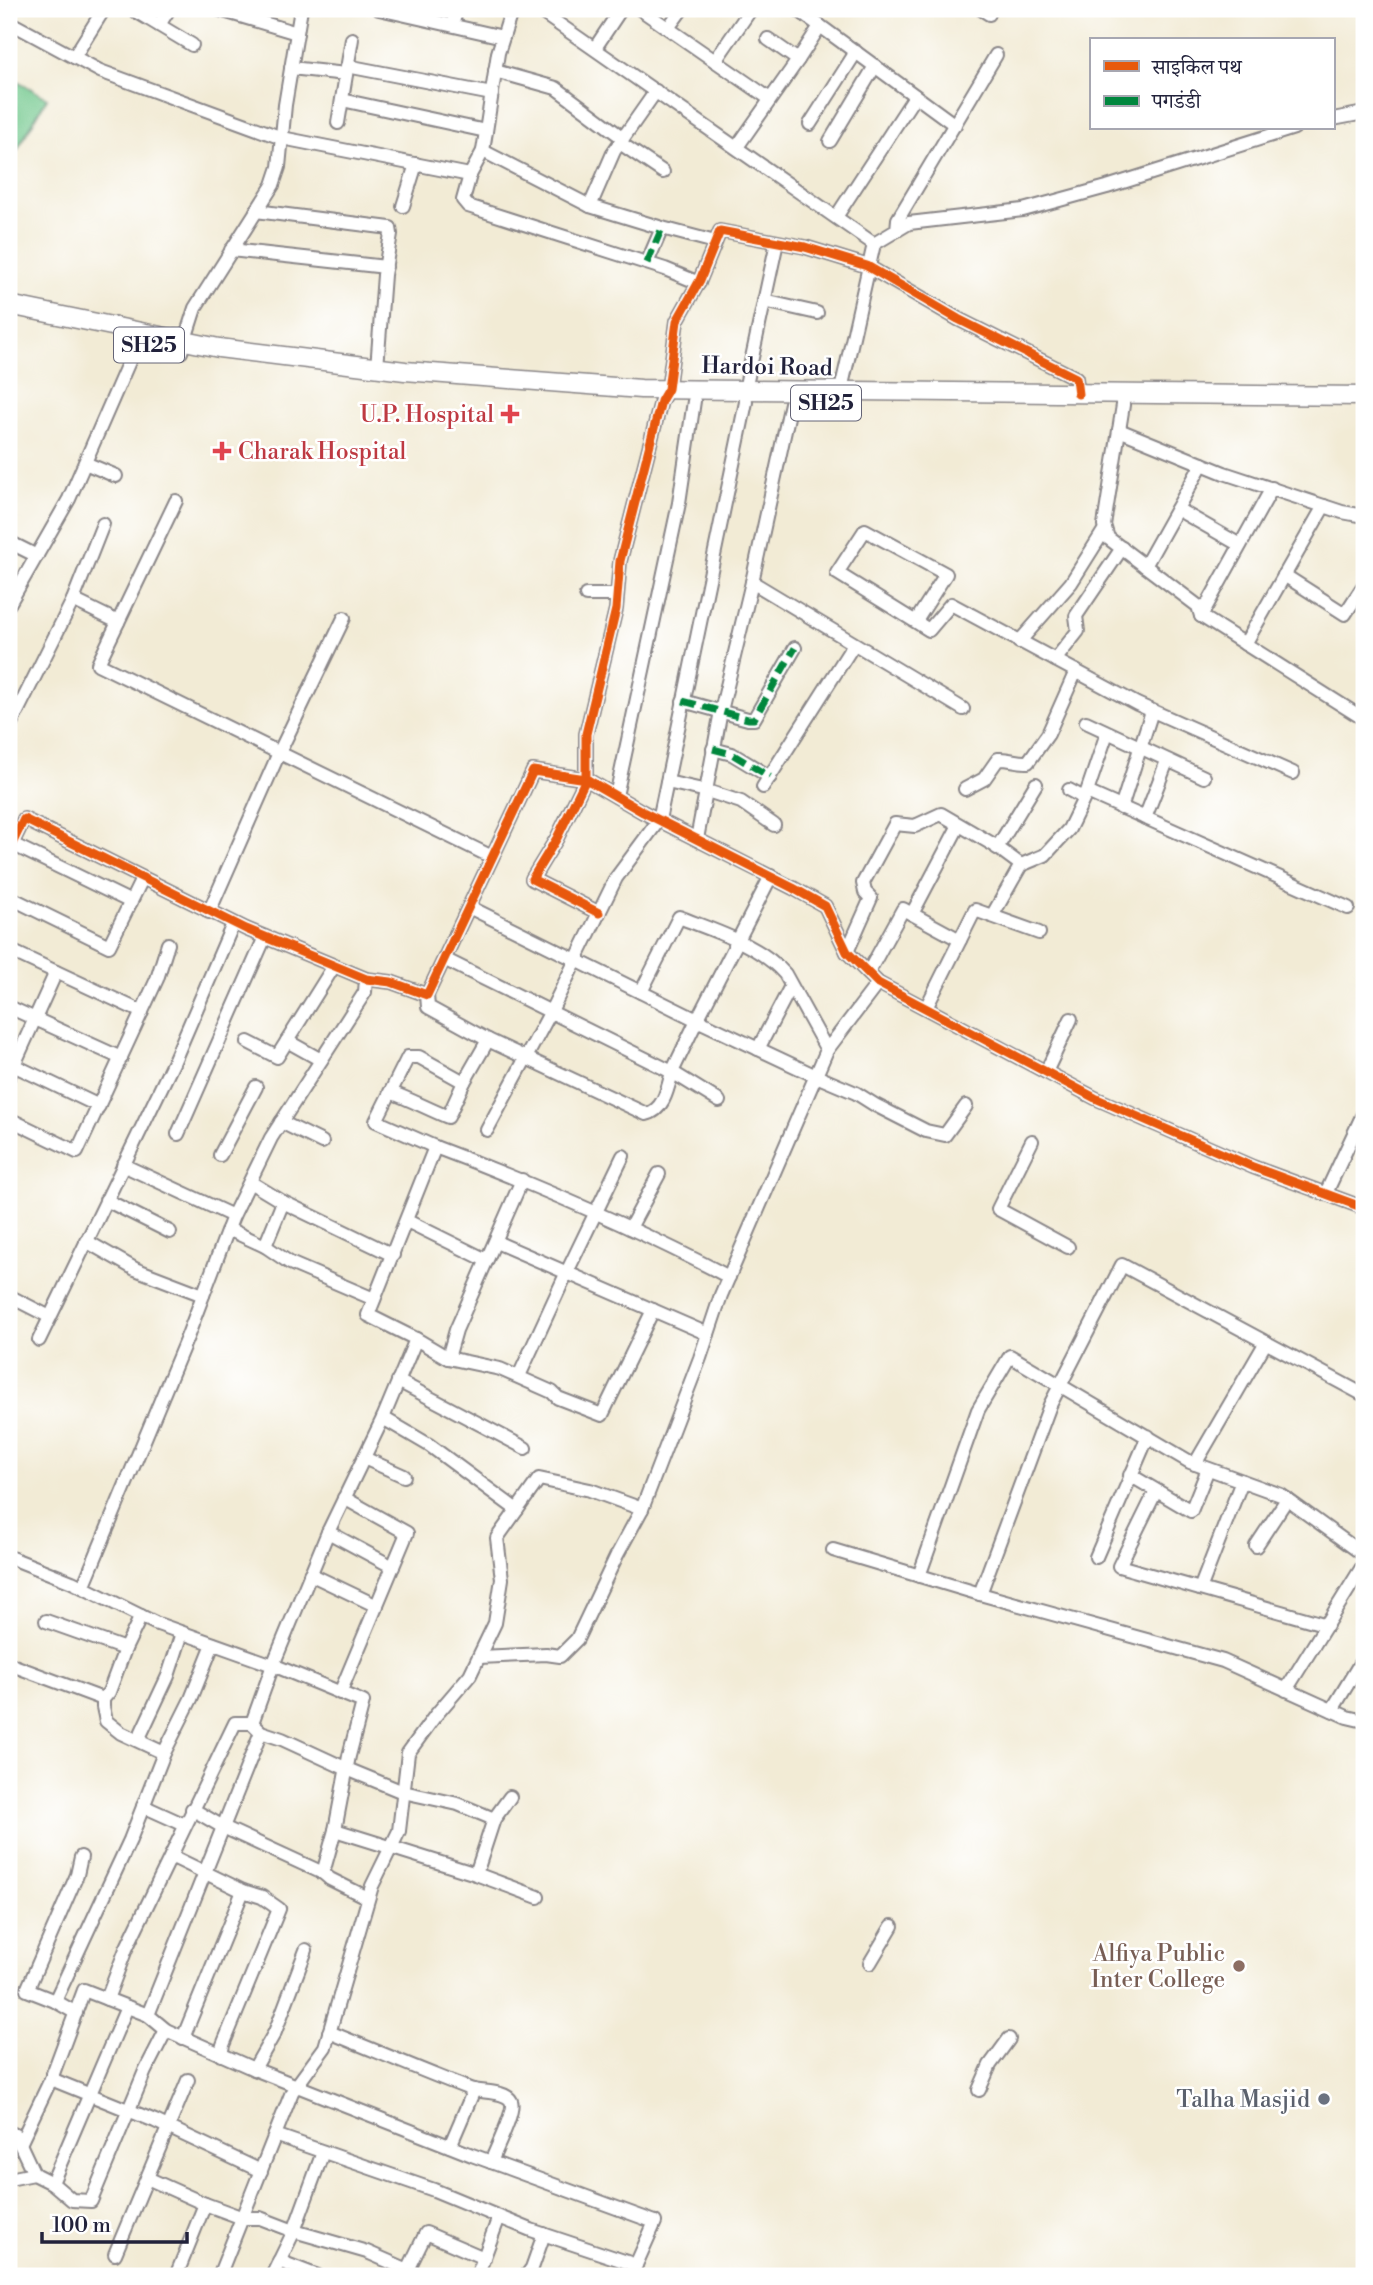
<svg xmlns="http://www.w3.org/2000/svg" width="1373" height="2285" viewBox="0 0 1373 2285" font-family="'Libre Bodoni','Noto Serif Devanagari',serif">
  <style>
    .green { fill: #72c88d; stroke: #4a7564; stroke-width: 2 }
    .lines { fill: none; stroke-linecap: round; stroke-linejoin: round }
    .minor-casing { stroke: #8a8688; stroke-width: 16 }
    .primary-casing { stroke: #8a8688; stroke-width: 21 }
    .minor { stroke: #fff; stroke-width: 12 }
    .primary { stroke: #fff; stroke-width: 18 }
    .quiet { stroke: #00873e; stroke-width: 7; stroke-dasharray: 14 7; stroke-linecap: butt }
    .cycleway-casing { stroke: #fff; stroke-width: 13 }
    .cycleway { stroke: #e8590c; stroke-width: 9 }
    .health-dot { fill: #e0444e; stroke: #fff; stroke-width: 2.5 }
    .education-dot { fill: #8d6e63; stroke: #fff; stroke-width: 2.5 }
    .worship-dot { fill: #6b7280; stroke: #fff; stroke-width: 2.5 }
    .labels { text-anchor: middle; stroke-width: 5; stroke-linejoin: round; paint-order: stroke }
    .shield { fill: #fff; stroke: #646476; stroke-width: 2 }
    .shield-label { font-size: 21px; font-weight: bold; fill: #22223b }
    .street-label { font-size: 23px; fill: #22223b; stroke: #fff }
    .health-label { font-size: 23px; fill: #be3a42; stroke: #fff; text-anchor: end }
    .education-label { font-size: 23px; fill: #785e54; stroke: #fff; text-anchor: end }
    .worship-label { font-size: 23px; fill: #5b616d; stroke: #fff; text-anchor: end }
  </style>
  <rect width="100%" height="100%" fill="#fff"/>
  <filter id="ink" filterUnits="userSpaceOnUse"><feTurbulence type="fractalNoise" baseFrequency=".0143" numOctaves="2"/><feDisplacementMap in="SourceGraphic" scale="14" xChannelSelector="R" yChannelSelector="G"/><feConvolveMatrix kernelMatrix="1 2 1 2 8 2 1 2 1" color-interpolation-filters="sRGB"/></filter>
  <filter id="wash" filterUnits="userSpaceOnUse"><feTurbulence type="fractalNoise" baseFrequency=".00686" numOctaves="4" result="noise"/><feDisplacementMap in="SourceGraphic" scale="28" xChannelSelector="R" yChannelSelector="G"/><feGaussianBlur stdDeviation="1.57" result="paint"/><feColorMatrix in="noise" values="0 0 0 0 0 0 0 0 0 0 0 0 0 0 0 0 0 1.4 0 .05"/><feComposite in="paint" operator="in"/></filter>
  <g filter="url(#wash)">
    <rect width="100%" height="100%" fill="#f2ebd5"/>
    <polygon class="green" points="9,76 47,98 9,164"/>
  </g>
  <g filter="url(#ink)">
    <g class="lines">
      <g class="minor-casing">
        <g id="minor">
          <polyline points="132,9 192,45"/>
          <polyline points="217,9 297,33"/>
          <polyline points="379,9 503,37"/>
          <polyline points="537,9 874,244"/>
          <polyline points="640,9 770,99"/>
          <polyline points="797,9 955,125"/>
          <polyline points="981,9 989,14"/>
          <polyline points="9,22 100,71 282,138 470,175 483,151 498,53 512,9"/>
          <polyline points="159,25 169,9"/>
          <polyline points="452,25 457,9"/>
          <polyline points="668,28 682,9"/>
          <polyline points="595,48 621,9"/>
          <polyline points="74,57 104,9"/>
          <polyline points="798,60 820,26"/>
          <polyline points="715,61 751,9"/>
          <polyline points="347,66 492,94"/>
          <polyline points="291,68 346,74"/>
          <polyline points="495,71 556,88 623,138"/>
          <polyline points="342,100 486,131"/>
          <polyline points="1333,119 1364,113"/>
          <polyline points="338,123 352,39"/>
          <polyline points="810,124 856,52"/>
          <polyline points="830,141 875,66"/>
          <polyline points="620,143 663,172"/>
          <polyline points="737,147 798,60 768,39"/>
          <polyline points="483,151 590,206 662,228 715,242"/>
          <polyline points="470,175 463,200 468,206 665,269 699,283"/>
          <polyline points="403,206 416,164"/>
          <polyline points="590,206 614,151 656,91"/>
          <polyline points="256,211 390,228 391,234 384,275 377,368"/>
          <polyline points="836,217 915,96"/>
          <polyline points="897,230 898,219 996,55"/>
          <polyline points="231,250 386,267"/>
          <polyline points="647,263 662,228"/>
          <polyline points="764,301 817,313"/>
          <polyline points="181,352 195,308 273,185 279,167 285,105 301,9"/>
          <polyline points="1123,394 1123,405 1104,525 1108,538 1198,606 1201,616 1364,719"/>
          <polyline points="838,403 874,244 909,223 1023,210 1107,187 1294,128"/>
          <polyline points="1119,430 1224,473 1342,512 1364,516"/>
          <polyline points="85,463 116,476"/>
          <polyline points="176,501 98,664 492,857"/>
          <polyline points="1177,509 1240,545"/>
          <polyline points="9,542 37,556"/>
          <polyline points="1145,566 1202,464"/>
          <polyline points="1284,575 1345,614 1364,585"/>
          <polyline points="752,582 963,709"/>
          <polyline points="586,595 617,595"/>
          <polyline points="73,600 118,622"/>
          <polyline points="9,604 69,499 137,343"/>
          <polyline points="1201,616 1272,488"/>
          <polyline points="916,621 946,574 865,530 837,573 929,630 951,604 1137,704 1293,773"/>
          <polyline points="1019,642 1071,583 1105,529"/>
          <polyline points="1245,644 1324,506"/>
          <polyline points="1055,660 1078,631 1076,616 1122,548"/>
          <polyline points="683,701 748,719 754,719 795,648"/>
          <polyline points="1086,722 1204,777"/>
          <polyline points="9,728 73,600 103,524"/>
          <polyline points="713,749 732,754 770,777"/>
          <polyline points="667,782 707,791 741,802 774,825"/>
          <polyline points="763,787 854,644"/>
          <path d="M965 789 984 779 998 759C1009 758 1017 763 1028 762L1048 734 1076 671"/>
          <polyline points="1069,790 1084,798"/>
          <polyline points="1087,792 1348,908"/>
          <polyline points="616,796 679,503 694,401"/>
          <polyline points="1121,808 1152,711"/>
          <polyline points="1145,818 1167,761"/>
          <polyline points="697,839 721,711 752,582 791,403"/>
          <polyline points="12,844 131,902"/>
          <polyline points="997,848 1036,784"/>
          <polyline points="9,850 24,819 246,929 366,979 391,982 427,995 533,771 586,779 643,812 793,888 825,906 847,952 878,983 1095,1098 1253,1167 1364,1208"/>
          <polyline points="9,897 109,946 142,879"/>
          <polyline points="469,907 697,1020 771,876"/>
          <polyline points="209,912 279,753 344,618"/>
          <polyline points="599,913 532,879 557,838 586,779 586,734 616,609 620,561 661,401 668,389 677,321 700,280 720,231 805,247 867,266 958,319 1076,378 1078,394"/>
          <polyline points="912,914 960,940"/>
          <polyline points="992,916 1021,865 1045,855 1069,829 1087,792 1107,733"/>
          <polyline points="9,950 142,1012"/>
          <polyline points="847,952 871,898 865,892 863,883 895,824 915,826 941,814 994,845 1021,865"/>
          <polyline points="444,959 672,1072 697,1020 816,1076 856,1093 875,1105 926,1131 945,1135 966,1106"/>
          <polyline points="868,973 903,909 912,914 959,825"/>
          <path d="M641 992 679 917C714 931 759 944 785 974L827 1050"/>
          <path d="M427 995 428 1007 488 1040 646 1114C664 1111 668 1087 672 1072L719 1101"/>
          <polyline points="9,1007 121,1058"/>
          <polyline points="926,1008 975,910 1039,933"/>
          <polyline points="287,1041 321,1060"/>
          <polyline points="248,1042 277,1057 334,966"/>
          <polyline points="758,1049 791,986"/>
          <polyline points="9,1063 99,1106"/>
          <polyline points="1046,1072 1071,1019"/>
          <polyline points="9,1076 56,972"/>
          <path d="M390 1092C410 1099 428 1109 448 1117L464 1082 488 1040"/>
          <polyline points="9,1119 77,1152 157,979 168,944"/>
          <polyline points="281,1122 322,1142"/>
          <polyline points="487,1130 550,1013 616,878 659,820 746,402 745,390 777,242"/>
          <polyline points="178,1134 265,937"/>
          <polyline points="1032,1141 998,1209 1068,1247"/>
          <polyline points="435,1147 376,1121 408,1057 419,1057 464,1082"/>
          <polyline points="220,1155 256,1087"/>
          <polyline points="123,1165 233,1216"/>
          <polyline points="250,1182 283,1202 393,1255"/>
          <polyline points="1326,1193 1364,1112"/>
          <polyline points="106,1200 170,1232"/>
          <polyline points="407,1221 486,1260"/>
          <polyline points="630,1228 659,1174"/>
          <polyline points="228,1229 265,1246 290,1263 374,1299"/>
          <polyline points="86,1241 135,1269 203,1295"/>
          <polyline points="496,1242 708,1334"/>
          <polyline points="265,1246 283,1202"/>
          <polyline points="9,1296 50,1317"/>
          <polyline points="416,1339 448,1358 500,1369 552,1392 558,1398 602,1415 653,1310"/>
          <polyline points="39,1340 174,1061 233,924"/>
          <polyline points="448,1358 456,1330 522,1180"/>
          <polyline points="519,1376 567,1272 623,1156"/>
          <polyline points="398,1381 525,1448"/>
          <polyline points="383,1418 429,1445 517,1510"/>
          <polyline points="364,1458 404,1476"/>
          <polyline points="1195,1464 1266,1342"/>
          <polyline points="1130,1475 1191,1511 1208,1469"/>
          <polyline points="1156,1491 1119,1566 1327,1625"/>
          <polyline points="328,1532 393,1567"/>
          <polyline points="1256,1546 1287,1499"/>
          <polyline points="833,1550 980,1594 1223,1661 1347,1717 1364,1721"/>
          <polyline points="9,1557 72,1582 155,1623 273,1665 363,1702 349,1756 335,1830 476,1874 494,1819 510,1797"/>
          <polyline points="1096,1557 1148,1436"/>
          <polyline points="310,1574 377,1606"/>
          <polyline points="919,1576 978,1410 1010,1356 1190,1462 1281,1495 1364,1555"/>
          <polyline points="83,1587 188,1335 233,1216 271,1138 365,992 366,979"/>
          <polyline points="1200,1589 1242,1481"/>
          <polyline points="980,1594 1050,1405 1122,1265 1364,1395"/>
          <polyline points="141,1616 125,1649 109,1692 103,1699 103,1707 106,1721 121,1733 164,1753"/>
          <polyline points="46,1621 125,1649"/>
          <polyline points="479,1657 546,1654 560,1656 577,1639 617,1555 642,1509 700,1358 721,1295 827,1050 878,983"/>
          <polyline points="9,1664 103,1699"/>
          <polyline points="1286,1690 1364,1564"/>
          <polyline points="340,1693 407,1533 344,1498"/>
          <polyline points="1332,1710 1364,1657"/>
          <path d="M252 1723 273 1665 328 1532 383 1418 416 1339 368 1315 435 1147C536 1185 634 1227 729 1277"/>
          <polyline points="138,1740 168,1676 182,1633"/>
          <polyline points="143,1806 185,1825"/>
          <polyline points="192,1809 223,1827 323,1873 330,1879 368,1898"/>
          <polyline points="171,1856 243,1891 262,1897 279,1909 223,2045 221,2055"/>
          <polyline points="323,1873 335,1830"/>
          <polyline points="476,1874 538,1897"/>
          <polyline points="870,1963 892,1926"/>
          <polyline points="107,1999 126,1949 235,1723 252,1723 261,1732 282,1739 347,1769 403,1792 458,1804 494,1819"/>
          <polyline points="55,2001 130,1840 164,1753 191,1699 213,1644"/>
          <polyline points="76,2013 55,2001 27,1990 77,1875 81,1857"/>
          <polyline points="148,2015 166,2030 254,2069 472,2155 655,2222 631,2276"/>
          <path d="M329 2032C376 2051 423 2071 470 2089 481 2093 505 2090 511 2101 516 2110 495 2151 491 2162"/>
          <polyline points="183,2038 243,1891"/>
          <polyline points="254,2069 275,2032 306,1950"/>
          <polyline points="51,2079 155,2121 261,2171"/>
          <polyline points="979,2090 990,2065 1009,2039"/>
          <polyline points="9,2132 15,2135 20,2144 51,2079 84,1990 148,2015 261,1732"/>
          <polyline points="275,2135 434,2190 531,2230 636,2265"/>
          <polyline points="20,2144 34,2174"/>
          <polyline points="450,2146 474,2090"/>
          <polyline points="147,2178 205,2204 243,2218 260,2218 294,2231 367,2252 422,2276"/>
          <polyline points="9,2179 34,2174 52,2183 72,2200 91,2201 145,2071 166,2030"/>
          <polyline points="52,2183 127,2007"/>
          <polyline points="115,2254 188,2080"/>
          <polyline points="279,2261 318,2276"/>
          <polyline points="176,2276 205,2204"/>
          <polyline points="219,2276 292,2092 325,2047 372,1886 399,1831 408,1753 435,1716 470,1675 495,1623 502,1579 497,1538 539,1479 590,1490 642,1509"/>
          <polyline points="272,2276 294,2231 323,2152"/>
          <polyline points="405,2276 426,2233 484,2258"/>
          <polyline points="477,2276 499,2217"/>
          <polyline points="526,2276 532,2268 544,2234"/>
        </g>
      </g>
      <g class="primary-casing">
        <polyline id="primary" points="9,305 219,348 405,371 641,389 1364,396"/>
      </g>
      <use href="#minor" class="minor"/>
      <use href="#primary" class="primary"/>
      <g class="quiet">
        <polyline points="647,263 662,228"/>
        <polyline points="683,701 748,719 754,719 795,648"/>
        <polyline points="713,749 732,754 770,777"/>
      </g>
      <g class="cycleway-casing">
        <g id="cycleway">
          <polyline points="9,850 24,819 246,929 366,979 391,982 427,995 533,771 586,779 643,812 793,888 825,906 847,952 878,983 1095,1098 1253,1167 1364,1208"/>
          <polyline points="599,913 532,879 557,838 586,779 586,734 616,609 620,561 661,401 668,389 677,321 700,280 720,231 805,247 867,266 958,319 1076,378 1078,394"/>
        </g>
      </g>
      <use href="#cycleway" class="cycleway"/>
    </g>
  </g>
  <g class="health-dot">
    <path d="M506.5 403.5h7v7h7v7h-7v7h-7v-7h-7v-7h7z"/>
    <path d="M218.5 440.5h7v7h7v7h-7v7h-7v-7h-7v-7h7z"/>
  </g>
  <circle class="education-dot" cx="1239" cy="1966" r="7"/>
  <circle class="worship-dot" cx="1324" cy="2099" r="7"/>
  <g class="labels">
    <g class="shield">
      <rect x="114" y="327.5" width="70" height="35" rx="5"/>
      <rect x="791" y="385.5" width="70" height="35" rx="5"/>
    </g>
    <g class="shield-label">
      <text x="149" y="352">SH25</text>
      <text x="826" y="410">SH25</text>
    </g>
    <g class="street-label">
      <text transform="translate(767 366) rotate(1)" y="8">Hardoi Road</text>
    </g>
    <g class="health-label">
      <text x="494" y="422">U.P. Hospital</text>
      <text x="238" y="459" text-anchor="start">Charak Hospital</text>
    </g>
    <g class="education-label">
      <text x="1225" y="1961">Alfiya Public<tspan x="1225" dy="26">Inter College</tspan></text>
    </g>
    <g class="worship-label">
      <text x="1310" y="2107">Talha Masjid</text>
    </g>
  </g>
  <rect width="1373" height="2285" fill="none" stroke="#fff" stroke-width="35"/>
  <rect x="1090" y="38" width="245" height="91" fill="#ffffff" stroke="#a7a7b1" stroke-width="2"/>
  <rect x="1104" y="61" width="35" height="10" fill="#e8590c" stroke="#a7a7b1" stroke-width="2"/>
  <text x="1152" y="74" font-size="21" fill="#22223b">साइकिल पथ</text>
  <rect x="1104" y="96" width="35" height="10" fill="#00873e" stroke="#a7a7b1" stroke-width="2"/>
  <text x="1152" y="108" font-size="21" fill="#22223b">पगडंडी</text>
  <path d="M42 2232v10h145v-10" fill="none" stroke="#22223b" stroke-width="3.5"/>
  <text x="52" y="2232" font-size="21" fill="#22223b" stroke="#ffffff" stroke-width="5" paint-order="stroke">100 m</text>
</svg>
